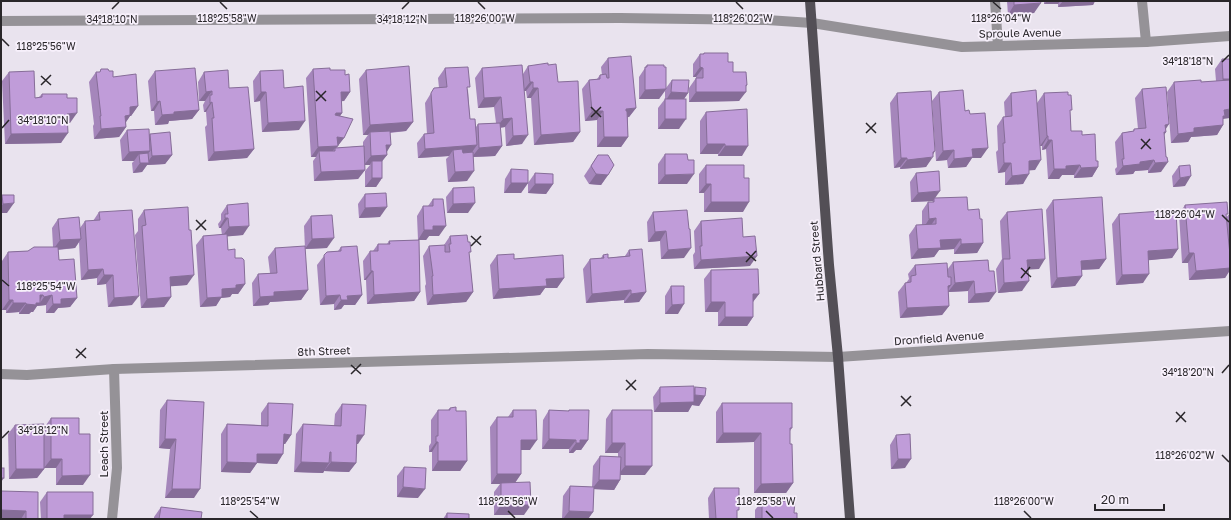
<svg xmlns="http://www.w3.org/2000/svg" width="1231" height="520" viewBox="0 0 1231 520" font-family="'Golos Text',sans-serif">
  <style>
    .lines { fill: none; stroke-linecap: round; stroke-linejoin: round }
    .minor { stroke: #959297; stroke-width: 10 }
    .major { stroke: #534f56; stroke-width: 10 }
    .wall { fill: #a586bb }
    .shaded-wall { fill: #866d98 }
    .building { fill: #c09cd9; stroke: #866d98 }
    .ticks { fill: none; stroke: #29262a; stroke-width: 1.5 }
    .labels { text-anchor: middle; stroke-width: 3.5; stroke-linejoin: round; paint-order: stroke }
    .street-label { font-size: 11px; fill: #29262a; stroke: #f7f0fb }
    .ticks-label { font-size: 10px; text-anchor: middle; fill: #29262a; stroke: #f7f0fb; stroke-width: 3.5; stroke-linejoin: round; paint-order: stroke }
  </style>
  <rect width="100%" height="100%" fill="#e9e3ee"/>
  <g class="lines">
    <g class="minor">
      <polyline points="995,1 998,46"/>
      <polyline points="1142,1 1146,42"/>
      <polyline points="1,21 620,18 767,20 812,23 962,47 1146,42 1230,36"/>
      <polyline points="1,374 27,375 114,369 648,354 838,357 1230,331"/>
      <polyline points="112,519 117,468 114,369"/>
    </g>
    <polyline class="major" points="810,1 829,265 838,357 850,519"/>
  </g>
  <g class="wall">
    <polygon points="1007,1 1040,1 1034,13 1008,15"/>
    <polygon points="1044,1 1095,1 1093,5 1058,7 1058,4 1044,4"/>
    <polygon points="704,53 728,62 733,72 746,87 739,101 689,102 689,88 696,78 696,77 693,77 693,64 700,54 703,54"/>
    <polygon points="608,58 636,108 629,117 628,117 628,137 621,147 597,147 597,120 585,121 582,89 589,80 597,79 600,75 602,75 601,67"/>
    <polygon points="1222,59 1230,59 1223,119 1223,125 1217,135 1191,137 1188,142 1171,143 1167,92 1174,82 1201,82 1216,81 1215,69"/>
    <polygon points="548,65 558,82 580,132 573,142 534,145 531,98 527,98 526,91 524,91 522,144 506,146 505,127 500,128 502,146 495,156 473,157 467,181 448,182 446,159 449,156 418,158 417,143 424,134 427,134 425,103 434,88 439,88 438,78 445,68 468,90 470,119 476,127 478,124 496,123 494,107 478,108 475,78 482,68 523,74 528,66"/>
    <polygon points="647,65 666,88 672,80 688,93 684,99 679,129 658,129 658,108 665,99 665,91 659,99 639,99 639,77"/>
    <polygon points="101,69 113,77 138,106 131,116 130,116 126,122 126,127 119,137 94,139 93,126 94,124 89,82 96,72 100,72"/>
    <polygon points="313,69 330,70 345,75 350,92 344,101 342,101 342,113 340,116 344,138 336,148 363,146 363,142 368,135 363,135 359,79 366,70 413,122 406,131 390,133 387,152 387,155 382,161 382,178 376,187 365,187 365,171 370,165 365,165 365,170 358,179 314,181 313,161 316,157 311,157 306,78"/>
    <polygon points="155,71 199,110 192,119 169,121 168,124 155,125 154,111 151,111 148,81"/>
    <polygon points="260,71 284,88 299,130 262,132 260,101 254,102 253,81"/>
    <polygon points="9,72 35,98 39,97 42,94 70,123 67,123 61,143 5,144 2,81"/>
    <polygon points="204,72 229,88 254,149 247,158 208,161 205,127 207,125 206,112 204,112 203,105 205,101 199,101 198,82"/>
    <polygon points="1142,89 1166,130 1166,132 1164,135 1161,172 1148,173 1148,170 1135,171 1133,174 1116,175 1115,169 1117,167 1115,142 1122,133 1133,131 1134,129 1138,129 1135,98"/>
    <polygon points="939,92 970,114 981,158 972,158 966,167 948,168 947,160 936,161 932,101"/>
    <polygon points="897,93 933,154 926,167 900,169 900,167 894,168 890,103"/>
    <polygon points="1011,93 1037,103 1044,93 1070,113 1071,131 1082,135 1096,161 1098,167 1092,177 1074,178 1074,175 1062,175 1059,179 1048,179 1046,149 1042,150 1042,146 1040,146 1035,170 1029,170 1023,184 1005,185 1005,172 998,173 996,152 998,150 997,126 1003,117 1005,117 1004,102"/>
    <polygon points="706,112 742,156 718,156 718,154 700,154 700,121"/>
    <polygon points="127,130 149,135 150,134 172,155 165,164 147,165 142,172 133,173 132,163 134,161 122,161 120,140"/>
    <polygon points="665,154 687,184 658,184 658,164"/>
    <polygon points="598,155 608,175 601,185 589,184 584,176"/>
    <polygon points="706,165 743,212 704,212 704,193 699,193 699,174"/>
    <polygon points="1179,166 1185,186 1173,187 1172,176"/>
    <polygon points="511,169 528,183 521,193 504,193 505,179"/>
    <polygon points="535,173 553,184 546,194 528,193 528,183"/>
    <polygon points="916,173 935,198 968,210 980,219 983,243 977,253 954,254 954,249 939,250 934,257 911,259 909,235 916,225 922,225 922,211 928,202 932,202 933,201 911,202 910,182"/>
    <polygon points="453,188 468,213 447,213 446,197"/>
    <polygon points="365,194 380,217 359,218 358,204"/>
    <polygon points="2,195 7,213 1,213 1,197"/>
    <polygon points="433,199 439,236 429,236 426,240 419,240 420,292 414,301 367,304 366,280 364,280 363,261 370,251 373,251 378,244 387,244 389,241 418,240 417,216 423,206 428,206"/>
    <polygon points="1053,200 1106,259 1099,269 1081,270 1082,276 1075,286 1051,288 1046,210"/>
    <polygon points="227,205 243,235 227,236 228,250 235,258 245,284 238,294 232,294 230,297 221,298 216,306 200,307 196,245 203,236 222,235 221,228 219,228 218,224 221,220 221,214"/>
    <polygon points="1185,205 1226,216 1226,218 1230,213 1230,270 1225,278 1189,280 1188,263 1182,263 1179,214"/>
    <polygon points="144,210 187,285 170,286 171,297 164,307 141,308 135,235 138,231 138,219"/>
    <polygon points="99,212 132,305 108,307 106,284 97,285 97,278 81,280 79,242 75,248 58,250 59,260 77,298 70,307 58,308 54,313 46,313 46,305 37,306 33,312 31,312 29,314 19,314 19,312 6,313 6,310 2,310 2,261 8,252 28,251 53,247 52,228 58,219 80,228 85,221 93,221"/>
    <polygon points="653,212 684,258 661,259 660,241 648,242 647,222"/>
    <polygon points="1007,212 1039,269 1028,269 1022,291 998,293 996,269 1002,259 1000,221"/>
    <polygon points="1119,214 1178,249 1172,258 1148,260 1143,283 1116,285 1112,224"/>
    <polygon points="311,216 327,248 305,249 304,226"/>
    <polygon points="701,221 750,266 694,269 693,255 695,252 694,231"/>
    <polygon points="450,236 469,254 473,292 466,302 427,305 425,286 426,284 423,256 429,246 444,245"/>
    <polygon points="341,247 362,295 355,305 344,305 341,309 334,310 334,304 320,305 317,265 327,252 338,251"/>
    <polygon points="275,248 308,290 301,300 270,302 268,305 253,306 252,283 258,274 270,273 268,257"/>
    <polygon points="629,250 646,292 639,302 624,303 624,300 586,303 583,269 590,259 601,258 603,255 608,258 625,256"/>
    <polygon points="497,255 514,259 564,278 557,288 545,288 540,295 493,299 490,265"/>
    <polygon points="988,260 989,302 968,303 968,291 948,292 949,306 942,315 900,318 898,292 905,283 906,283 909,279 908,274 915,265 947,270 953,262"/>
    <polygon points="711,270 759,294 753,302 753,317 747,326 718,326 718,312 705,312 704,279"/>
    <polygon points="671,286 678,314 665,314 665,296"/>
    <polygon points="660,387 694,389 695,387 705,396 699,406 692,405 688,412 654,412 653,397"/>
    <polygon points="167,400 194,498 165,498 170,449 159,448 160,410"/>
    <polygon points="268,403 291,435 285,444 283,444 277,464 257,463 250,473 221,472 221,434 227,424 261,425 261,413"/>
    <polygon points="722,403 792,428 790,431 790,444 793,483 786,493 754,493 754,442 716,443 716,412"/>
    <polygon points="342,404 358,444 357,444 356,463 349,472 324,471 323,473 294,472 296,434 303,424 334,426 335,414"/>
    <polygon points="450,408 456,411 467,461 460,471 432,471 432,452 429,452 429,446 431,443 431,420 438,410 448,410"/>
    <polygon points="513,410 530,450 521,450 521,474 515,483 524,515 494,515 494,492 500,484 491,484 490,427 497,417 508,417"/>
    <polygon points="549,410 568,411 569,410 588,440 581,450 576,450 573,453 569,453 569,449 542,449 543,420"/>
    <polygon points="612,410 645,475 620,475 620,480 614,490 594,489 593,512 588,519 562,519 563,496 570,486 592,487 593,466 600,456 618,457 618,453 605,453 606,419"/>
    <polygon points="51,418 79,434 83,485 56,485 56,468 44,468 44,428"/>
    <polygon points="15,425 44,469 37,478 9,479 8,434"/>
    <polygon points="896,435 905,468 891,469 890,445"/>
    <polygon points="404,467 418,498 397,497 397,476"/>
    <polygon points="714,488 737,513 737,519 709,519 708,498"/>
    <polygon points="1,491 38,519 1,519"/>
    <polygon points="47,492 90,519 41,519 40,502"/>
    <polygon points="766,499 770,501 797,519 755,519 755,510 762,501 765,501"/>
    <polygon points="161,507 201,519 154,519 154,517"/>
    <polygon points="447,513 469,519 443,519"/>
  </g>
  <g class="shaded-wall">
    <polygon points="1047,1 1060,1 1058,4 1044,4"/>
    <polygon points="1063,1 1095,1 1093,5 1058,7"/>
    <polygon points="1041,3 1034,13 1008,15 1014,5"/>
    <polygon points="700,67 703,68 696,77 693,77"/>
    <polygon points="1223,79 1230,79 1230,88 1216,89"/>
    <polygon points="530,82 533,82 526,91 523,91"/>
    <polygon points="746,85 747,85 742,92 746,92 739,101 689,102 696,92"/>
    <polygon points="533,88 538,88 531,98 527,98"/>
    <polygon points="666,89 659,99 639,99 645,90"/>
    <polygon points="212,91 205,101 199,101 206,92"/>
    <polygon points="261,92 266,92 260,101 254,102"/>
    <polygon points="341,92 350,92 344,101 334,102"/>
    <polygon points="671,92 688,93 682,102 665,102"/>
    <polygon points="501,97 494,107 478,108 484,98"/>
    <polygon points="160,101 154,111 151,111 157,102"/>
    <polygon points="212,102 206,112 204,112 210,103"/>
    <polygon points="138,106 131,116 130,116 124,125 118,125 130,107"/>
    <polygon points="636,108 629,117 619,118 626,109"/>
    <polygon points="1230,109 1230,118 1223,119 1218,125 1224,110"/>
    <polygon points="199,110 192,119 169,121 168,124 155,125 162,115 174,112"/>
    <polygon points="592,111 603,111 597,120 585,121"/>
    <polygon points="77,113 70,123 60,123 67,114"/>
    <polygon points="336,113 342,113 336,122"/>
    <polygon points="512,118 505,127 496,128 503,119"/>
    <polygon points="665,119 686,119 679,129 658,129"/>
    <polygon points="305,121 299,130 262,132 268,123"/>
    <polygon points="413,122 406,131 370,134 370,132 368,135 363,135 370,125"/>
    <polygon points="1169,124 1164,132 1166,132 1159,142 1165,125"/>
    <polygon points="1223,125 1217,135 1191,137 1188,142 1171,143 1178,134 1194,128"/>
    <polygon points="126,127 119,137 94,139 101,129"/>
    <polygon points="580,132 573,142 534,145 541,135"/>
    <polygon points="68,133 61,143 5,144 11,134"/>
    <polygon points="528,135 522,144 506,146 513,136"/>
    <polygon points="1047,136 1048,136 1042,146 1040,146"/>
    <polygon points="337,137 344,138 337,147 335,150 335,148 329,156 319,151 316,157 311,157 318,147"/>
    <polygon points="604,137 628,137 621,147 597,147"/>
    <polygon points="1048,140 1052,140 1046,149 1042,150"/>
    <polygon points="707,144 725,144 718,154 700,154"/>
    <polygon points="386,145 391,145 385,155 387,155 380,164 372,161 370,165 364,165 371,156"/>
    <polygon points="477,145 470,155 453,150 449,156 418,158 425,149"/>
    <polygon points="502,146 495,156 472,157 479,148"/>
    <polygon points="725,146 748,146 742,156 718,156"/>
    <polygon points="988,148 981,158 972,158 966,167 948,168 954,159 972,149"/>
    <polygon points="254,149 247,158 208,161 214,152"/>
    <polygon points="954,150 947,160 936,161 943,151"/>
    <polygon points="150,151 143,160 139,154 134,161 122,161 129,152"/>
    <polygon points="935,151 931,158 933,157 926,167 900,169 907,160"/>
    <polygon points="172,155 165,164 147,165 142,172 133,173 140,163 147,163 152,156"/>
    <polygon points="901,158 907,158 900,167 894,168"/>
    <polygon points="1041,160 1035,170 1022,171 1029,161"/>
    <polygon points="1154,160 1148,170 1135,171 1133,174 1116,175 1123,166 1140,162"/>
    <polygon points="1168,162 1161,172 1148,173 1155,163"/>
    <polygon points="1004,163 1011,163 1005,172 998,173"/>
    <polygon points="1080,165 1074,175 1062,175 1059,179 1048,179 1054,169 1066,166"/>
    <polygon points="1098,167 1092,177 1074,178 1081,168"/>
    <polygon points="365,170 358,179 314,181 321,172"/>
    <polygon points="474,171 467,181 448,182 455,172"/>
    <polygon points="596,174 608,175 601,185 589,184"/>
    <polygon points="694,174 687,184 658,184 665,175"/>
    <polygon points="1029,174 1023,184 1005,185 1012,176"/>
    <polygon points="1191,176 1185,186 1173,187 1180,178"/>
    <polygon points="372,178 382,178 376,187 365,187"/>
    <polygon points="511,183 528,183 521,193 504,193"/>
    <polygon points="535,184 553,184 546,194 528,193"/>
    <polygon points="706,184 711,184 704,193 699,193"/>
    <polygon points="940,191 933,201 911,202 918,193"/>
    <polygon points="711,202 749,202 743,212 704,212"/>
    <polygon points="14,203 7,213 1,213 1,206 3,204"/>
    <polygon points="475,203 468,213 447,213 453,204"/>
    <polygon points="387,207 380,217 359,218 365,208"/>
    <polygon points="225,218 228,218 221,228 219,228"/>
    <polygon points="936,218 929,228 923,229 929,219"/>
    <polygon points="249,226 243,235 222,237 229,227"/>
    <polygon points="433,226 446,226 439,236 429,236 426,240 418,240 424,230"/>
    <polygon points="666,231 660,241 648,242 655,232"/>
    <polygon points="334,238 327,248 305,249 312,239"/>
    <polygon points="81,239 75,248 53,250 60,240"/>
    <polygon points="961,239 954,249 939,250 934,257 911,259 918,249 940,240"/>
    <polygon points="983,243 977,253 954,254 961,244"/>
    <polygon points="691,248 684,258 661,259 668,250"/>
    <polygon points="1178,249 1172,258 1141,261 1148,251"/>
    <polygon points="1189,253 1194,253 1188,263 1182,263"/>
    <polygon points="757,256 750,266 694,269 701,260"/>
    <polygon points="1045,259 1039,269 1021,270 1027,260"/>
    <polygon points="1106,259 1099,269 1074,270 1081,261"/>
    <polygon points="1230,268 1230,270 1225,278 1189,280 1196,271"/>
    <polygon points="103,269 97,278 81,280 88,270"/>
    <polygon points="371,271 373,271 366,280 364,280"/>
    <polygon points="1149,274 1143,283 1116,285 1122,275"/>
    <polygon points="104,275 113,275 106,284 97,285"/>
    <polygon points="194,275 187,285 163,287 170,277"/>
    <polygon points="1082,276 1075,286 1051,288 1057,278"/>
    <polygon points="564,278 557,288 545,288 540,295 493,299 499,289 546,279"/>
    <polygon points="974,281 968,291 948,292 955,283"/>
    <polygon points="1029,281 1022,291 998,293 1004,283"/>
    <polygon points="245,284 238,294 232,294 230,297 221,298 216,306 200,307 207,298 222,289 236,285"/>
    <polygon points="951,285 944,295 948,286"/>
    <polygon points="308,290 301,300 270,302 268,305 253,306 260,297 274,292"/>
    <polygon points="631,290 624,300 586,303 592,294"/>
    <polygon points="420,292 414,301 367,304 374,295"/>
    <polygon points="473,292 466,302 427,305 433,295"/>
    <polygon points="646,292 639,302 624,303 631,294"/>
    <polygon points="996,292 989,302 968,303 975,294"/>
    <polygon points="753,294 759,294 752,303"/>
    <polygon points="40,295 43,295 38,303 40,303 44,297 52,295 46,305 37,306 33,312 31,312 29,314 19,314 26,304"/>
    <polygon points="340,295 334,304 320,305 326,296"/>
    <polygon points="362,295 355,305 344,305 341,309 334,310 341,300 347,296"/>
    <polygon points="139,296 132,305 108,307 114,298"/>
    <polygon points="171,297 164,307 141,308 147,299"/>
    <polygon points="77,298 70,307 58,308 54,313 46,313 53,304 61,299"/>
    <polygon points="9,300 13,300 6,310 2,310"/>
    <polygon points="711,302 725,302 718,312 705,312"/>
    <polygon points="13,303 26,303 19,312 6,313"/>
    <polygon points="684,304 678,314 665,314 672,305"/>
    <polygon points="949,306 942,315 900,318 907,308"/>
    <polygon points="725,317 753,317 747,326 718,326"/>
    <polygon points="695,395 705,396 699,406 692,405 688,412 654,412 660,403"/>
    <polygon points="723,433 761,433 754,442 716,443"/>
    <polygon points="284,434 291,435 285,444 277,444"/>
    <polygon points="357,435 364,435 358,444 350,444"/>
    <polygon points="165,439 176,439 170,449 159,448"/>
    <polygon points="549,439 576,440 569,449 542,449"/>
    <polygon points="521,440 537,440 530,450 514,450"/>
    <polygon points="580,440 588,440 581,450 576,450 573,453 569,453 576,443"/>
    <polygon points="436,442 438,442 432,452 429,452"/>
    <polygon points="612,443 625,443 618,453 605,453"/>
    <polygon points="257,454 283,454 277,464 257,463 250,473 221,472 227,462"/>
    <polygon points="51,459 62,459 56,468 44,468"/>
    <polygon points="898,459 911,459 905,468 891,469"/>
    <polygon points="438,461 467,461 460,471 432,471"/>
    <polygon points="301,462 329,463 323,473 294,472"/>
    <polygon points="331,462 356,463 349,472 324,471"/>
    <polygon points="625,466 652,466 645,475 618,475"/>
    <polygon points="16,469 44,469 37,478 9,479"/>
    <polygon points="497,474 521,474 514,484 501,483 500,484 491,484"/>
    <polygon points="90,475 83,485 56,485 62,476"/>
    <polygon points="1,478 4,478 1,482"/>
    <polygon points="599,480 620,480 614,490 592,489"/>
    <polygon points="793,483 786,493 754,493 761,484"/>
    <polygon points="403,487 425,489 418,498 397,497"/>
    <polygon points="172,489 200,489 194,498 165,498"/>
    <polygon points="501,505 531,505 524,515 494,515"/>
    <polygon points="1,510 26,511 21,519 1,519"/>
    <polygon points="569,511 593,512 588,519 563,519"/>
    <polygon points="64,515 93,515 90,519 61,519"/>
  </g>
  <g class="building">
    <polygon points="1014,1 1040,1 1041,3 1014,5"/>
    <polygon points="704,53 728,53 728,62 733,62 733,72 746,72 747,85 746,85 746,92 696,92 696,78 703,78 703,68 700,67 700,54 704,54"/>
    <polygon points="631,56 636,108 626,109 626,111 627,111 628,137 604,137 603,111 592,111 589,80 600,79 600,75 606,74 607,78 609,78 608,58"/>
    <polygon points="1222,59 1230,59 1230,79 1223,79"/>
    <polygon points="548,63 548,65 556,64 558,82 578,81 580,132 541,135 538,88 533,88 533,82 530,82 528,66"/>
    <polygon points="522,65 528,135 513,136 512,118 503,119 501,97 484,98 482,68"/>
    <polygon points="647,65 664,65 664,67 666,67 666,89 645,90 645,67 647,67"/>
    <polygon points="409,66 413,122 370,125 366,70"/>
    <polygon points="468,67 470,87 467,87 470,119 475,119 477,145 425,149 424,134 434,133 431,93 434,88 447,87 445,68"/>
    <polygon points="195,68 199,110 174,112 174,114 162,115 160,101 157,102 155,71"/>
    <polygon points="330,68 330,70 345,70 345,75 349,74 350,92 341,92 342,113 336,113 335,115 353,119 344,138 337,137 338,146 318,147 313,69"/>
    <polygon points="101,69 108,69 109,71 113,71 113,77 136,74 138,106 130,107 130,115 125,116 126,127 101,129 100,116 101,116 96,72 100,72"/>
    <polygon points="228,70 229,88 248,87 254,149 214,152 212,118 214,118 212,102 210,103 210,95 212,95 212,91 206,92 204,72"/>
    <polygon points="283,70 284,88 303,86 305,121 268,123 266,92 261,92 260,71"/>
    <polygon points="34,71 35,98 42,97 42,94 67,94 67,98 77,98 77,113 67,114 68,133 11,134 9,72"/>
    <polygon points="672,80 689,80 688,93 671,92"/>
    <polygon points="1201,80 1201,82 1230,80 1230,109 1224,110 1225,116 1223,116 1223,125 1194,128 1194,132 1178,134 1174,82"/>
    <polygon points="1166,87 1169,124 1165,125 1166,132 1164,132 1166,157 1167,157 1168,162 1155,163 1154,160 1140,162 1140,164 1123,166 1122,159 1124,159 1122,133 1134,131 1134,129 1146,128 1142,89"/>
    <polygon points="963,90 965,111 969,110 970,114 985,113 988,148 972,149 973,157 954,159 954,150 943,151 939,92"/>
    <polygon points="1036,90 1041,160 1029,161 1029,174 1012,176 1011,163 1004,163 1003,143 1005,143 1003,117 1012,116 1011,93"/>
    <polygon points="931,91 935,151 933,152 933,157 907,160 907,158 901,158 897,93"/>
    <polygon points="1068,92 1068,95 1071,95 1072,110 1070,110 1071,131 1082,131 1082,135 1095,134 1096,161 1098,161 1098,167 1081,168 1080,165 1066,166 1066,169 1054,169 1052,140 1048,140 1048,136 1047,136 1044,93"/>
    <rect x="665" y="99" width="21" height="20"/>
    <polygon points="747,109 748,146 725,146 725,144 707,144 706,112"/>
    <polygon points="500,123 502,146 479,148 478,124"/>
    <polygon points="149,129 150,151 129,152 127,130"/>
    <polygon points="390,131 391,145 386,145 387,155 371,156 370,132"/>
    <polygon points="170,132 172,155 152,156 150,134"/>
    <polygon points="364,146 365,170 321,172 319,151 335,151 335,148"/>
    <polygon points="462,149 463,153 473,152 474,171 455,172 453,150"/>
    <polygon points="148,153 149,163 140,163 139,154"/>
    <polygon points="665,154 687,154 688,160 694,160 694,174 665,175"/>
    <polygon points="598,155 608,155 614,165 608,175 596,174 591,166"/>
    <rect x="372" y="161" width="10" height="17"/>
    <polygon points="706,165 744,165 744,178 749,178 749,202 711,202 711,184 706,184"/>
    <polygon points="1190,165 1191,176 1180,178 1179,166"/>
    <polygon points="511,169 528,170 528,183 511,183"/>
    <polygon points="939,171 940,191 918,193 916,173"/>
    <polygon points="535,173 553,174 553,184 535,184"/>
    <polygon points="474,187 475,203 453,204 453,188"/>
    <polygon points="386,193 387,207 365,208 365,194"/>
    <polygon points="2,195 14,195 14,203 3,204"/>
    <polygon points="967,197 968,210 979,209 980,219 982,219 983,243 961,244 961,239 940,240 941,248 918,249 916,225 936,224 936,218 929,219 928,202 934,202 934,198"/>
    <polygon points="1102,197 1106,259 1081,261 1082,276 1057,278 1053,200"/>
    <polygon points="433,199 443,199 446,226 433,226 433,230 424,230 423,206 433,206"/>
    <polygon points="1227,202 1228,214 1226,214 1230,255 1230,268 1196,271 1194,253 1189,253 1185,205"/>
    <polygon points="248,203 249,226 229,227 228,218 225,218 225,214 228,214 227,205"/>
    <polygon points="188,207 189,230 191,230 194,275 170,277 171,297 147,299 142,226 146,225 144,210"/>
    <polygon points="1042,209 1045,259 1027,260 1029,281 1004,283 1003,259 1010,259 1007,212"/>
    <polygon points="132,210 139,296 114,298 113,275 104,275 103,269 88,270 85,221 100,220 99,212"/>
    <polygon points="687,210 689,229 690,229 691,248 668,250 666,231 655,232 653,212"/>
    <polygon points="1176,210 1178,249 1148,251 1149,274 1122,275 1119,214"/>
    <polygon points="332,215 334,238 312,239 311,216"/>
    <polygon points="79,217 81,239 60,240 58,219"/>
    <polygon points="742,218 743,237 755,236 757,256 701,260 700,246 702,246 701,221"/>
    <polygon points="227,234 228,250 235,249 235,258 242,258 244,260 245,284 236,285 236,288 222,289 222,297 207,298 203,236"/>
    <polygon points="467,235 468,242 470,242 471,252 469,252 473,292 433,295 432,276 433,276 429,246 445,245 445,252 450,252 449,244 451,244 450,236"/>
    <polygon points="419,240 420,292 374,295 373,271 371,271 370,251 378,251 378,244 390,244 389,241"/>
    <polygon points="305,246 308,290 274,292 274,296 260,297 258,274 277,273 275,248"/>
    <polygon points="357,246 362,295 347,296 348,300 341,300 340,295 326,296 324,255 327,252 341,251 341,247"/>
    <polygon points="34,247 58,247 59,260 74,259 77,298 61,299 61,304 53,304 52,295 44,297 43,295 40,295 40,303 36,303 36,305 26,304 26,303 13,303 13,300 9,300 8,252 28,251"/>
    <polygon points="642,249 646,292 631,294 631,290 592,294 590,259 604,258 603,255 608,254 608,258 630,256 629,250"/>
    <polygon points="514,254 514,259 563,255 564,278 546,279 547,286 499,289 497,255"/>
    <polygon points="988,260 989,271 994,271 996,292 975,294 974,281 955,283 953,262"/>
    <polygon points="947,263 948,277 951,277 951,285 948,286 949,306 907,308 905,283 911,282 911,276 916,275 915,265"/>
    <polygon points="758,269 759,294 753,294 753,317 725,317 725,302 711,302 711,270"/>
    <polygon points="671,286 684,286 684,304 672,305"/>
    <polygon points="694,386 694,402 660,403 660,387"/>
    <polygon points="695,387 706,388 705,396 695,395"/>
    <polygon points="167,400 204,402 200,489 172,489 176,439 165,439"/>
    <polygon points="268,403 293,404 291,435 284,434 283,454 257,454 257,463 227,462 227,424 268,426"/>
    <polygon points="722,403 792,403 792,428 790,428 790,444 792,444 793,483 761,484 761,433 723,433"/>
    <polygon points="342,404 366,405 364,435 357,435 356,463 331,462 331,452 330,452 329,463 301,462 303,424 341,426"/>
    <polygon points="456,407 456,411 466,411 467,461 438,461 438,442 436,442 436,436 438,436 438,410 450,410 450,408"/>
    <polygon points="513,410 536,410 537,440 521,440 521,474 497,474 497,417 513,417"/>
    <polygon points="549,410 569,411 569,410 589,410 588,440 580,440 580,443 576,443 576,440 549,439"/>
    <polygon points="612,410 652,410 652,466 625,466 625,443 612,443"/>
    <polygon points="51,418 79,418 79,434 90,434 90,475 62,476 62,459 51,459"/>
    <polygon points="44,424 44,469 16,469 15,425"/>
    <polygon points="910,434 911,459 898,459 896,435"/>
    <polygon points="600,456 621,457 620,480 599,480"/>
    <polygon points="404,467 426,468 425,489 403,487"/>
    <rect x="1" y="468" width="3" height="10"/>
    <polygon points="530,482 531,505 501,505 501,483"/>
    <polygon points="570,486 594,487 593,512 569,511"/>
    <polygon points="714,488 739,488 739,510 737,510 737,519 716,519"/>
    <polygon points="1,491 38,492 38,519 26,519 26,511 1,510"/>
    <polygon points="47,492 93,492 93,515 64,515 64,519 47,519"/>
    <polygon points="770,498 770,501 795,501 794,513 797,513 797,519 762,519 762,501 767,500 766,499"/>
    <polygon points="161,507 202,512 201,519 159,519"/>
    <polygon points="447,513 469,514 469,519 447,519"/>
  </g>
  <path class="ticks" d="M220 2 227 9M478 2 485 9M736 2 743 9M993 2 1001 9M112 9 119 2M402 9 409 2M2 39 9 46M1222 62 1229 55M41 76 51 85M41 85 51 75M316 91 326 101M316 101 326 91M591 107 601 117M591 117 601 107M866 123 876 133M2 128 9 120M866 133 876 123M1141 139 1151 149M1141 149 1150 139M1222 215 1229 222M196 220 206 230M196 230 206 220M471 236 481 245M471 246 481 236M746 252 756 261M746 262 756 251M1021 268 1031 277M1021 278 1030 267M2 280 9 286M76 349 86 358M76 358 86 348M351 365 361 374M1222 373 1229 365M351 374 361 364M626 380 636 390M626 390 636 380M901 396 911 406M901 406 911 396M1176 412 1186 422M1176 422 1185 412M2 438 9 431M1222 455 1229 462M250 511 258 518M508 511 515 518M766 511 773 518M1024 511 1031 518"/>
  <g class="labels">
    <g class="street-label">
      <text transform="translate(1020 33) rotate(-1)" y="4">Sproule Avenue</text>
      <text transform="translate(817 261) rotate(-95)" y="4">Hubbard Street</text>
      <text transform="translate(939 338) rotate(-4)" y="4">Dronfield Avenue</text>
      <text transform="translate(324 351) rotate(-2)" y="4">8th Street</text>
      <text transform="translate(104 444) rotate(-90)" y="4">Leach Street</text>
    </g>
  </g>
  <g class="ticks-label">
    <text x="227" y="22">118°25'58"W</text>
    <text x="1001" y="22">118°26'04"W</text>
    <text x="485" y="22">118°26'00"W</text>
    <text x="743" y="22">118°26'02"W</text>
    <text x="112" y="23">34°18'10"N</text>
    <text x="402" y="23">34°18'12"N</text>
    <text x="46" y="50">118°25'56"W</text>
    <text x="1188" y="65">34°18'18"N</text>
    <text x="43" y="124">34°18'10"N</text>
    <text x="1185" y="218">118°26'04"W</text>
    <text x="46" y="290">118°25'54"W</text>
    <text x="1188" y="376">34°18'20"N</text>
    <text x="43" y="434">34°18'12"N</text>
    <text x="1185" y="459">118°26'02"W</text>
    <text x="250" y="505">118°25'54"W</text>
    <text x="508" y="505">118°25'56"W</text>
    <text x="766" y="505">118°25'58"W</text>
    <text x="1024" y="505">118°26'00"W</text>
  </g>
  <rect width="1231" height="520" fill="none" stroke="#29262a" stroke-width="4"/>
  <path d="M1095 504v6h69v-6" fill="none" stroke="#29262a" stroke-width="2"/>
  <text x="1101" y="504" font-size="12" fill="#29262a" stroke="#f7f0fb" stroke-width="3" paint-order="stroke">20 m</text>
</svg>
